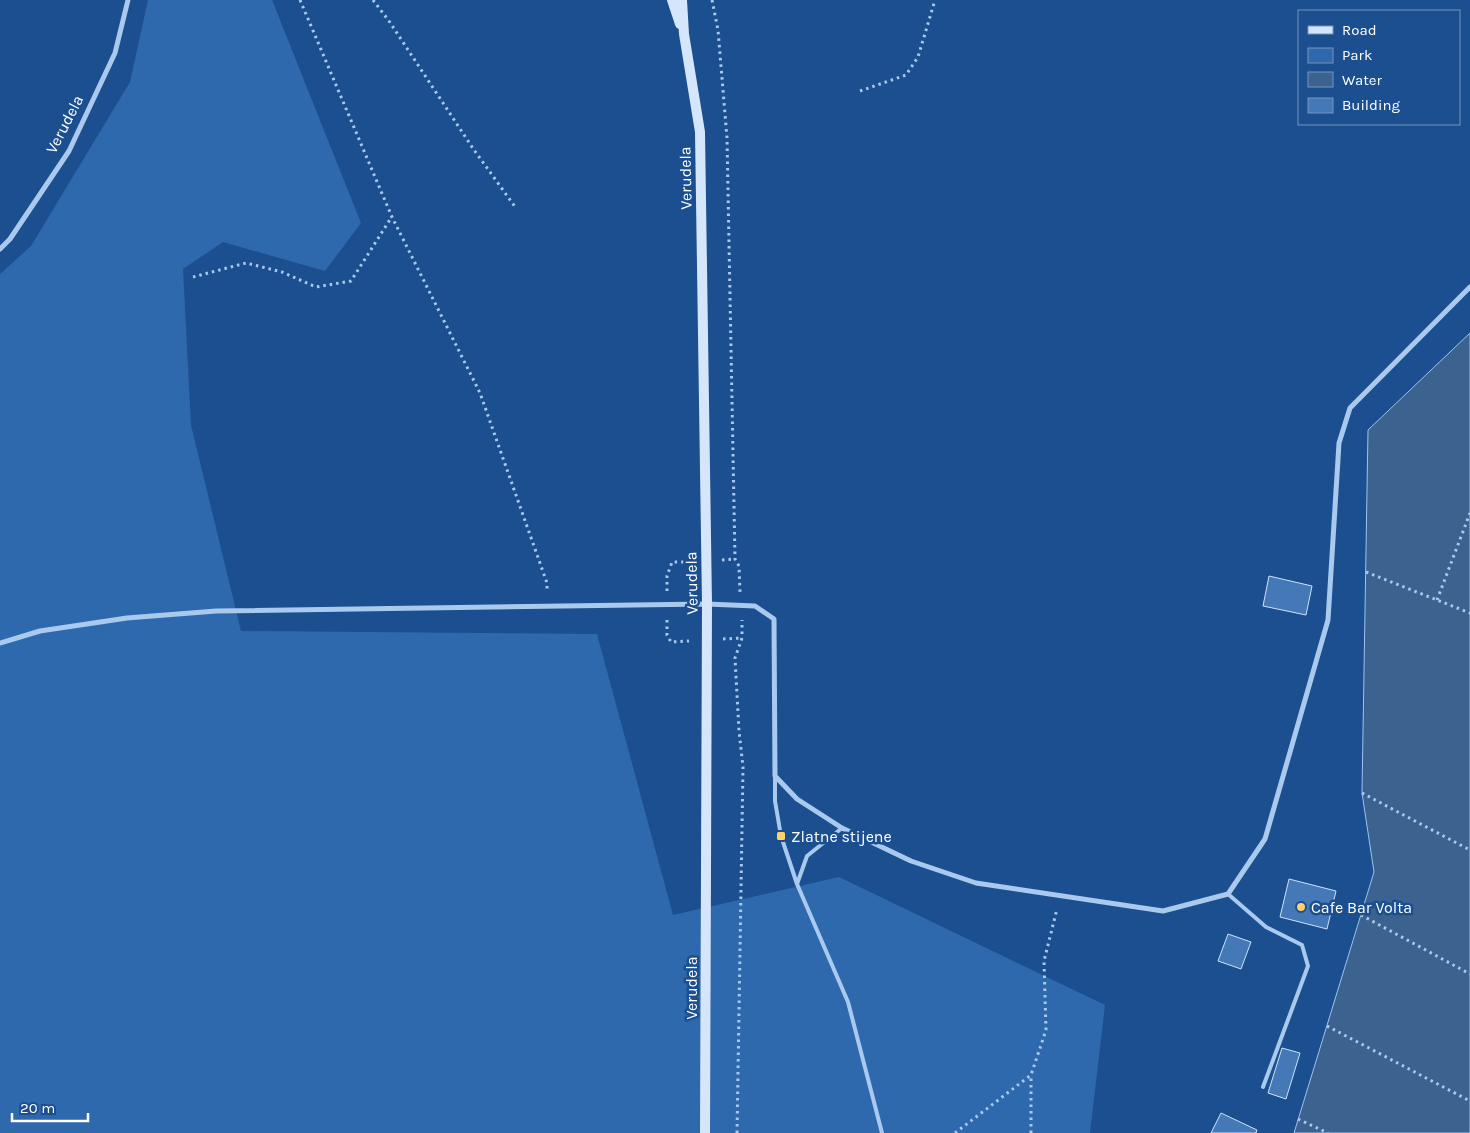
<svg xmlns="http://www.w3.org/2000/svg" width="1470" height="1133" viewBox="0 0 1470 1133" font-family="Karla,sans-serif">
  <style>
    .green { fill: #2e69ad }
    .water { fill: #3c6290; stroke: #9cc4f0 }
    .building { fill: #4478b7; stroke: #cfe3fa }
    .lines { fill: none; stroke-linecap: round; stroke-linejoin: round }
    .path { stroke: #a9c9ee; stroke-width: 3; stroke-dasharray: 2.5 4; stroke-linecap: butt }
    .service { stroke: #a9c9ee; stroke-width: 4 }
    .minor { stroke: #a9c9ee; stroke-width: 5 }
    .secondary { stroke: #d6e6fa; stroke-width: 10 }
    .poi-dot { fill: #ffd166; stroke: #1b4f8f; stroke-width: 2 }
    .labels { text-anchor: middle; stroke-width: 5; stroke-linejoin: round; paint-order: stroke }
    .street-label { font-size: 16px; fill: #fff; stroke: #1b4f8f }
    .poi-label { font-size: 16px; fill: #fff; stroke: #1b4f8f; text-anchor: start }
  </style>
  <rect width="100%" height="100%" fill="#1b4f8f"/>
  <polygon class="green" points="148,0 272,0 361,223 325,271 223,242 183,269 191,425 241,631 597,634 673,915 839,877 1105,1005 1090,1133 0,1133 0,274 31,246 130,82"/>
  <polygon class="water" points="1470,333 1470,1133 1294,1133 1374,872 1362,793 1368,430"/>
  <g class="building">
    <polygon points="1269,576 1312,586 1306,615 1263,606"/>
    <polygon points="1289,879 1336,891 1327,929 1280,917"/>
    <polygon points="1228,934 1251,942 1241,969 1218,961"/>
    <polygon points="1282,1048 1300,1053 1286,1099 1268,1093"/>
    <polygon points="1221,1113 1257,1130 1256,1133 1211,1133"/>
  </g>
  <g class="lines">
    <g class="path">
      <polyline points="300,0 392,217 480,393 547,583 547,591"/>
      <polyline points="373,0 389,21 474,150 516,208"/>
      <polyline points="712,0 718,30 727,138 735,559 739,566 740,592"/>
      <polyline points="860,91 906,75 918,57 935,0"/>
      <polyline points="193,277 246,263 282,272 316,287 351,281 391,218"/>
      <polyline points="722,560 735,559"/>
      <polyline points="1366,572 1470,613"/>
      <polyline points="667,591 667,576 672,562 689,562"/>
      <polyline points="1437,600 1470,513"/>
      <polyline points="667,620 667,635 671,642 689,641"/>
      <polyline points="723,639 742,638"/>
      <polyline points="1362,793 1470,850"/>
      <polyline points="1361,915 1470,974"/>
      <polyline points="1327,1026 1470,1101"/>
      <polyline points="1298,1119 1328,1133"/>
      <polyline points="737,1133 743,767 739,731 735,658 742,638 742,620"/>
      <polyline points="955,1133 1031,1075 1046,1030 1044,961 1057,909"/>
      <polyline points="1031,1133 1031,1075"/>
    </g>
    <g class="service">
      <polyline points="775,776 775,801 781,836 797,884 848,1002 882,1133"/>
      <polyline points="797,884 807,856 842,828"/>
      <polyline points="1228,894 1266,927 1302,945 1308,966 1263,1087"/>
    </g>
    <g class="minor">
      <polyline points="0,249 10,239 69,151 115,53 128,0"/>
      <polyline points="0,643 40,631 127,618 216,611 707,604 755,606 774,619 775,776 797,799 842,828 911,861 976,883 1163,911 1228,894 1265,839 1328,620 1339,443 1350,408 1470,287"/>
    </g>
    <g class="secondary">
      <polyline points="672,0 680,24"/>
      <polyline points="682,0 684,34 700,132 707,604 705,1133"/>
    </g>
  </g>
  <g class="poi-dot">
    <rect x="776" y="831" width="10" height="10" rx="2.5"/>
    <circle cx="1301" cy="907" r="5"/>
  </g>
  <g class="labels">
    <g class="street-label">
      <text transform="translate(64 124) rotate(-63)" y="6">Verudela</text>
      <text transform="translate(685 178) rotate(-91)" y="6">Verudela</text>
      <text transform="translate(691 583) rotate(-91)" y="6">Verudela</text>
      <text transform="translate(691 988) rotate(-90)" y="6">Verudela</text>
    </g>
    <g class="poi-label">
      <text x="791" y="842">Zlatne stijene</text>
      <text x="1311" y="913">Cafe Bar Volta</text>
    </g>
  </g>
  <rect x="1298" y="10" width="162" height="115" fill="#1b4f8f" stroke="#7695bc"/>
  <rect x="1308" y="26" width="25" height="8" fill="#d6e6fa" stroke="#7695bc"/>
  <text x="1342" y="35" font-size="15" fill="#ffffff">Road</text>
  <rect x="1308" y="48" width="25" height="15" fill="#2e69ad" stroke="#7695bc"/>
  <text x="1342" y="60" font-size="15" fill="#ffffff">Park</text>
  <rect x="1308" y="72" width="25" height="15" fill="#3c6290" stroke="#7695bc"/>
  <text x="1342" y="85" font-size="15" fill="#ffffff">Water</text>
  <rect x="1308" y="98" width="25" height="15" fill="#4478b7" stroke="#7695bc"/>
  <text x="1342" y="110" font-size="15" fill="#ffffff">Building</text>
  <path d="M12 1113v8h76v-8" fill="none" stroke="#ffffff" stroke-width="2.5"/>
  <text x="20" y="1113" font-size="15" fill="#ffffff" stroke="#1b4f8f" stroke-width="4" paint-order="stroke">20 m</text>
</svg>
